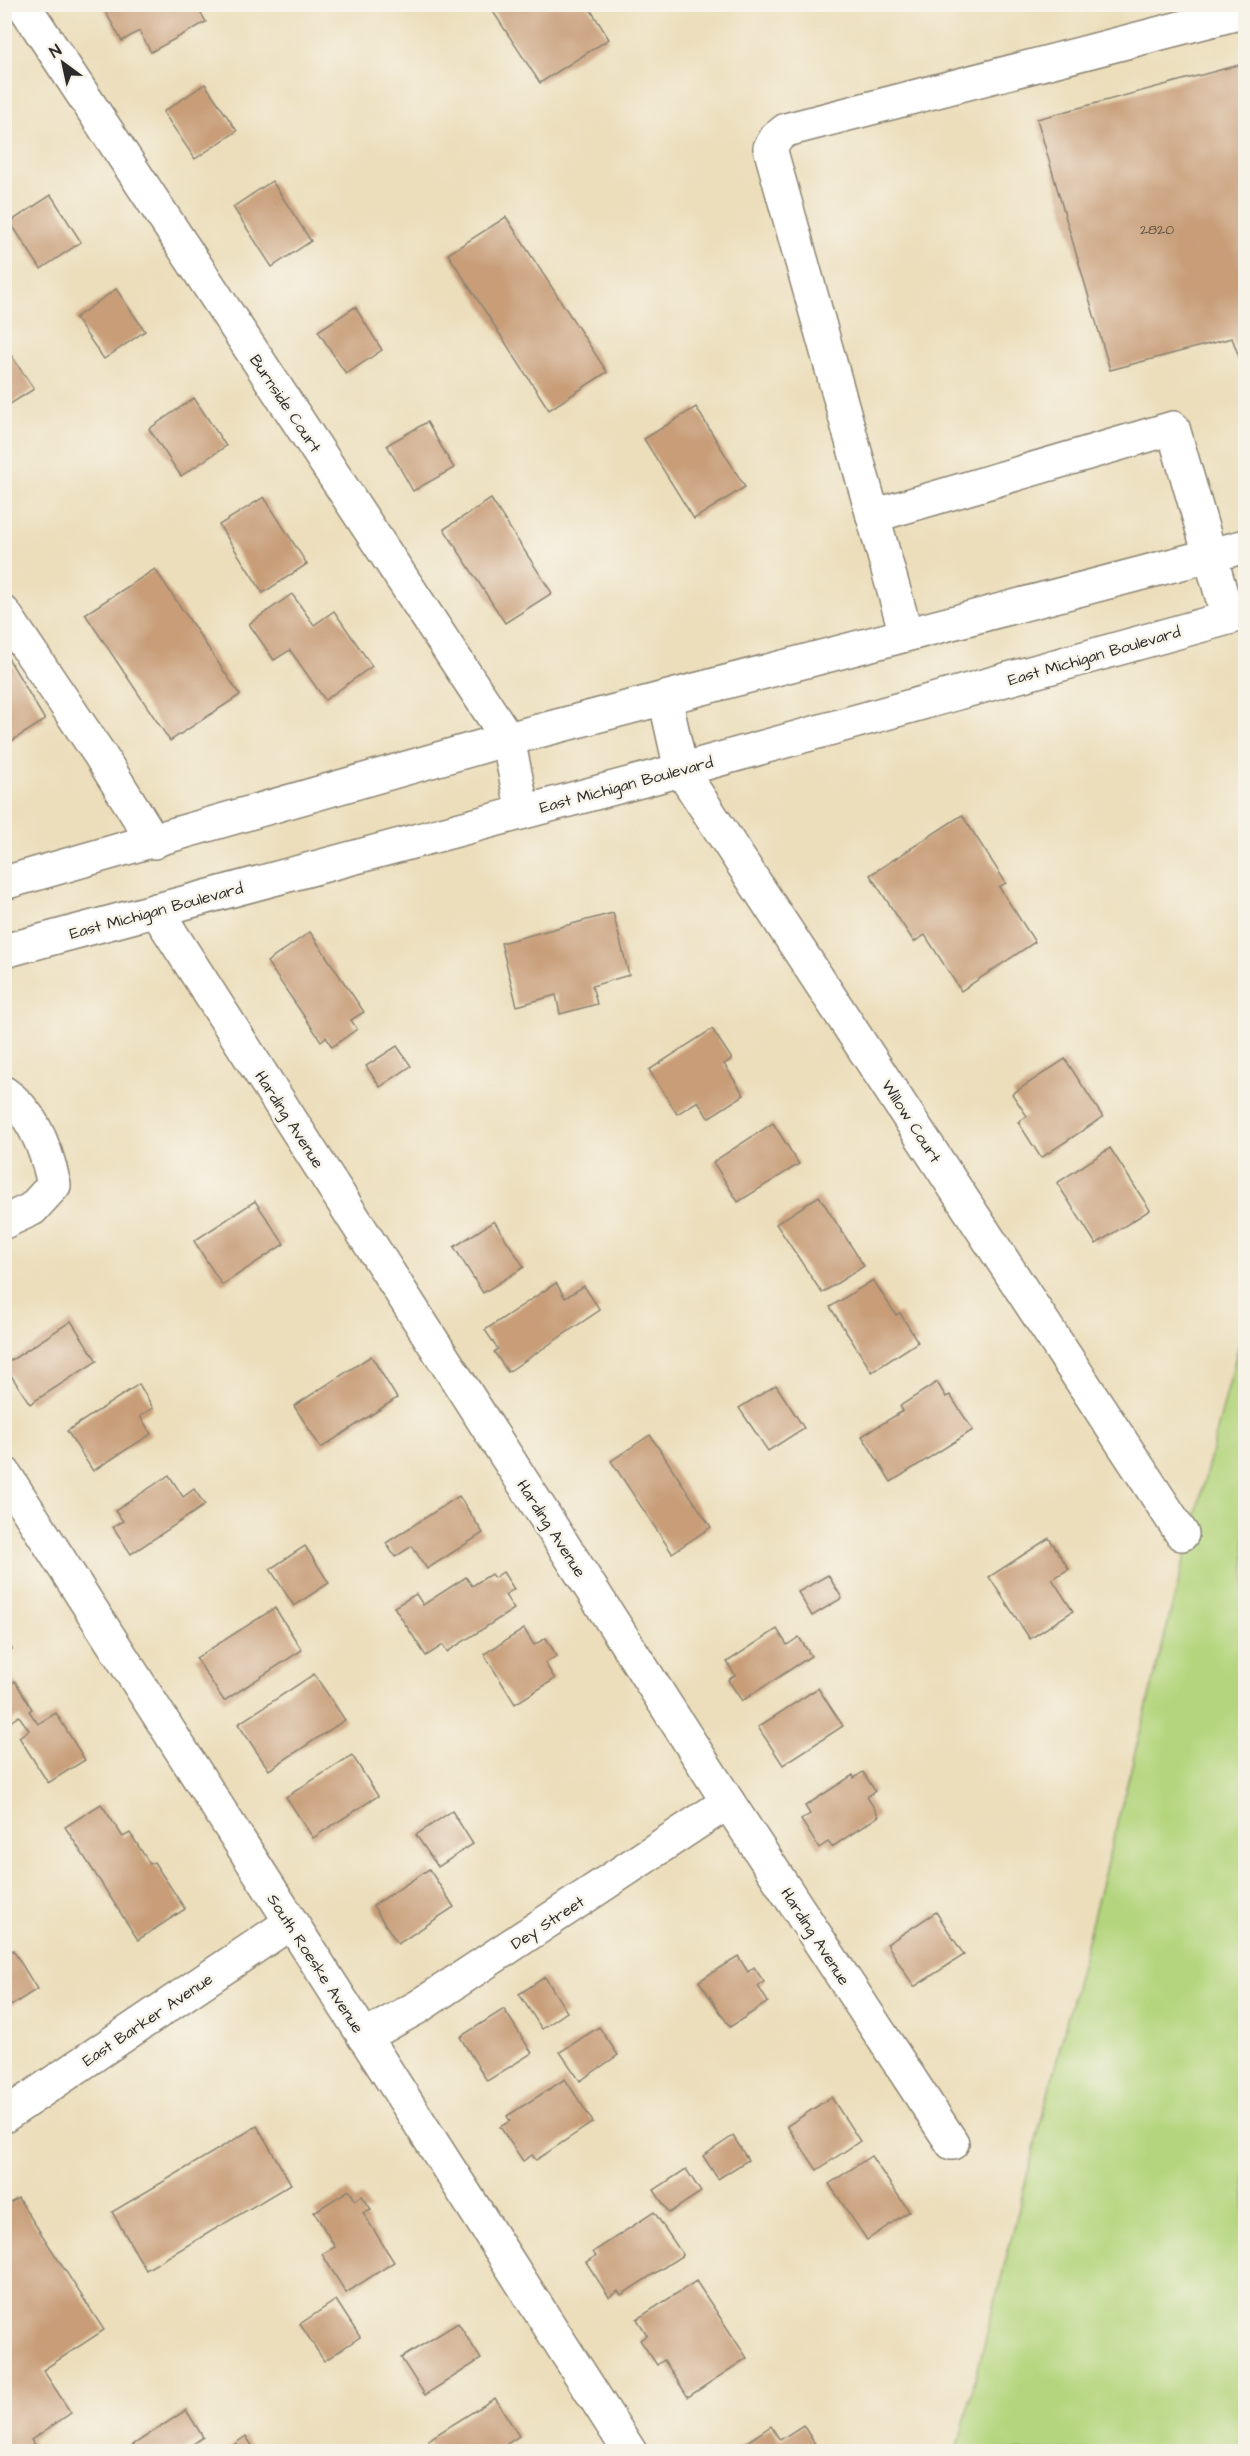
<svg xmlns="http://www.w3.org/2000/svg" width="1250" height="2456" viewBox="0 0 1250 2456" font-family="'Architects Daughter',sans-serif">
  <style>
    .green { fill: #b4d57d; stroke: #708054; stroke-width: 1.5 }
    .building { fill: #c89d78 }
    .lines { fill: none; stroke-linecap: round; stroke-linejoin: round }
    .minor-casing { stroke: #8c8473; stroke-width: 36 }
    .major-casing { stroke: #8c8473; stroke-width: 36 }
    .minor { stroke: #fff; stroke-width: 33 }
    .major { stroke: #fff; stroke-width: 33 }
    .labels { text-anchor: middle; stroke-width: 5; stroke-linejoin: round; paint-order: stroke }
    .number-label { font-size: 14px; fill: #52483e }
    .street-label { font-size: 16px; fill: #2b2b2b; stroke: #f7f3e8 }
  </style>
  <rect width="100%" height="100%" fill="#f7f3e8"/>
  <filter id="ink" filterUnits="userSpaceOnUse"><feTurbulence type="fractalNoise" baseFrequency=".0167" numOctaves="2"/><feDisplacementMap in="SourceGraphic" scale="12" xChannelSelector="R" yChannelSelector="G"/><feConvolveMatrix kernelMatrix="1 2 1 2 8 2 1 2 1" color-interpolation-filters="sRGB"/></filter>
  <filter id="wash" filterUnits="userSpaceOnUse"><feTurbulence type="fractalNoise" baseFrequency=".008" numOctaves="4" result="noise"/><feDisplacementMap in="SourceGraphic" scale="24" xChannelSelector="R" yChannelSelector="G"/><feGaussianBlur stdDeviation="1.35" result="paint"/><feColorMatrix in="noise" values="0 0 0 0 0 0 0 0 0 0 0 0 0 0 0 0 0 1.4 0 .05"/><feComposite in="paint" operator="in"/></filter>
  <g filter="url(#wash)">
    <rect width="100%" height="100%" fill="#ecdebb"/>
    <polygon class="green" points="1245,1321 1245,2451 957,2451"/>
    <g id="blocks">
      <g class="building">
        <polygon points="101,4 196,4 206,22 151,52 139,31 122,41"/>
        <polygon points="488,4 587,4 609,39 540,83"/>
        <polygon points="1246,63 1246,376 1232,338 1110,370 1037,119"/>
        <polygon points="205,84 237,131 195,159 163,112"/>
        <polygon points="272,181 311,241 272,267 233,207"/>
        <polygon points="51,195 81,242 41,269 10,222"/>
        <polygon points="506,217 607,372 549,410 448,254"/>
        <polygon points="116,289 145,331 104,359 75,318"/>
        <polygon points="355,307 382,350 346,374 318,331"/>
        <polygon points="4,345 34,389 4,408"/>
        <polygon points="194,398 226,446 181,476 149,429"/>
        <polygon points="696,407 745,487 694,519 644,439"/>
        <polygon points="427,422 454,468 413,491 387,445"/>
        <polygon points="264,497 307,564 263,593 219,525"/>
        <polygon points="491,499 552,593 505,623 444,529"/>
        <polygon points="155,569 240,695 170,741 85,614"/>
        <polygon points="292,594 314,625 334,611 372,666 325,700 290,650 274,660 249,624"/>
        <polygon points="4,651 45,720 4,746"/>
        <polygon points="962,815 1006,883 999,887 1035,942 961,991 925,935 914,942 870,875"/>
        <polygon points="613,913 629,975 592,986 597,1004 560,1014 556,995 517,1006 501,943"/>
        <polygon points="310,932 364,1012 351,1020 357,1029 332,1047 326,1037 321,1041 267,962"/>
        <polygon points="712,1029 732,1059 724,1064 744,1095 708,1118 698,1101 677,1114 649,1070"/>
        <polygon points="397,1046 411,1066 380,1087 366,1066"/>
        <polygon points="1065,1059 1103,1117 1041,1158 1018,1122 1027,1116 1012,1094"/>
        <polygon points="773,1123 799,1164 738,1202 713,1162"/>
        <polygon points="1110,1148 1150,1210 1096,1244 1057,1183"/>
        <polygon points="819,1196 864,1266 822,1293 776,1224"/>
        <polygon points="255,1201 284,1244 222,1285 194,1241"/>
        <polygon points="494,1221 524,1267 483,1293 454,1247"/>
        <polygon points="873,1280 896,1315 900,1313 918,1342 872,1372 830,1307"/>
        <polygon points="556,1283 565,1298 584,1286 600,1310 508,1372 494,1352 498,1349 485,1330"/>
        <polygon points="71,1321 97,1361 30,1404 4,1365"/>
        <polygon points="371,1356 397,1398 321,1448 294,1406"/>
        <polygon points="937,1382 946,1397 950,1395 973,1430 891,1482 862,1436 903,1411 900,1406"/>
        <polygon points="139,1384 153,1408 140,1416 151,1434 93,1471 67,1431"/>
        <polygon points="776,1385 804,1428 768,1451 739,1408"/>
        <polygon points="650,1435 711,1527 672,1553 611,1461"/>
        <polygon points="169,1475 183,1497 194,1489 205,1505 131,1554 113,1527 123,1521 115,1511"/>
        <polygon points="459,1496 483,1533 427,1569 412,1546 395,1557 386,1543"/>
        <polygon points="1049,1538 1069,1569 1052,1579 1073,1611 1030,1639 989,1577"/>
        <polygon points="305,1546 329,1583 294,1606 270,1569"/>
        <polygon points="503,1572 514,1589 505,1595 514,1609 447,1652 443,1645 426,1656 394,1607 416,1594 423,1605 466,1577 472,1586 491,1574 494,1578"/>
        <polygon points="828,1575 842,1598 812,1616 798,1592"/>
        <polygon points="275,1608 302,1650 224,1701 196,1658"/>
        <polygon points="524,1629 534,1645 546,1638 557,1656 545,1663 555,1679 515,1704 484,1654"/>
        <polygon points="777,1629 787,1645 799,1637 811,1656 742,1701 728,1680 735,1675 727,1662"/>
        <polygon points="4,1638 12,1649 4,1654"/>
        <polygon points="314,1674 345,1720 269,1770 238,1724"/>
        <polygon points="15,1681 32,1709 29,1711 38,1724 56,1713 85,1760 48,1783 19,1737 29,1730 19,1716 4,1726 4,1688"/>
        <polygon points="818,1688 843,1726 783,1765 758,1727"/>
        <polygon points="352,1755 378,1796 313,1838 286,1797"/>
        <polygon points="863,1772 875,1791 867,1797 879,1816 832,1847 828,1842 819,1848 801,1820 810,1814 805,1806 853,1775 854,1778"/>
        <polygon points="101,1804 123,1837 130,1833 150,1864 154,1862 185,1909 138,1940 65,1827"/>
        <polygon points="452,1811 473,1844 438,1867 416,1835"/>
        <polygon points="429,1869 454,1907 398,1944 373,1906"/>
        <polygon points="936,1912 964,1955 914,1987 887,1944"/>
        <polygon points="13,1950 37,1989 9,2007 4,2000 4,1955"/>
        <polygon points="738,1956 748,1972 754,1967 764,1982 758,1986 768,2002 730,2027 699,1981"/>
        <polygon points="545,1977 567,2012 542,2029 519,1994"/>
        <polygon points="504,2009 532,2053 487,2081 460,2037"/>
        <polygon points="599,2027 618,2055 580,2081 560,2052"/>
        <polygon points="565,2079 593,2122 536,2160 532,2155 523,2161 500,2127 510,2121 507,2116"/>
        <polygon points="831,2097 860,2141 817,2170 787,2126"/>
        <polygon points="257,2126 291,2184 146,2270 112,2212"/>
        <polygon points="733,2136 748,2160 718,2179 703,2156"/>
        <polygon points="871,2156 909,2211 867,2240 829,2184"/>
        <polygon points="686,2169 701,2192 669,2213 654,2190"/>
        <polygon points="349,2190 355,2200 362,2196 371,2209 363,2213 394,2262 346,2293 322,2254 335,2247 314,2212"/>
        <polygon points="18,2198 104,2330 43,2370 71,2413 31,2440 39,2452 4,2452 4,2207"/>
        <polygon points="654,2212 683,2255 621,2295 618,2291 609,2297 586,2262 596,2256 593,2252"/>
        <polygon points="696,2281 747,2358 688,2397 664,2360 657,2365 640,2340 647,2335 637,2319"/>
        <polygon points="336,2300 360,2337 324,2361 300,2324"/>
        <polygon points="458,2323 481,2359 425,2395 401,2358"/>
        <polygon points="495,2398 519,2436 495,2452 435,2452 428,2440"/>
        <polygon points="186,2410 203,2437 181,2452 122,2452"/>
        <polygon points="803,2425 820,2452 732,2452 771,2426 780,2440"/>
        <polygon points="246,2436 256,2452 223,2452"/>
      </g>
    </g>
  </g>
  <g filter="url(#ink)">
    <use href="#blocks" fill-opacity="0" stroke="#8c8473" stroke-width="1.5"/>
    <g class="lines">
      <g class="minor-casing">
        <g id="minor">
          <polyline points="23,4 508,739 523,812"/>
          <polyline points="873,516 1173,428 1228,617"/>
          <polyline points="4,613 100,755 154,842"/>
          <polyline points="906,634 770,148 776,138 786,130 1246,11"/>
          <polyline points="665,698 681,770 1182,1534"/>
          <polyline points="156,910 728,1802 952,2143"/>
          <path d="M4 1093C34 1113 47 1151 54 1185L32 1209 4 1222"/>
          <polyline points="4,1473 630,2452"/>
          <polyline points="364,2037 418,2007 728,1802"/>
          <polyline points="4,2116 290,1923"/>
        </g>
      </g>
      <g class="major-casing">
        <g id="major">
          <polyline points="4,883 508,739 1246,546"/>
          <polyline points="4,951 681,770 1246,613"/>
        </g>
      </g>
      <use href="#minor" class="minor"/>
      <use href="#major" class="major"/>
    </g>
  </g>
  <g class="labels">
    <g class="number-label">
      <text x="1157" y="234">2820</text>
    </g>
    <g class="street-label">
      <text transform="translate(286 403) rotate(56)" y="6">Burnside Court</text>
      <text transform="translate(1094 655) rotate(-16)" y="6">East Michigan Boulevard</text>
      <text transform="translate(626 784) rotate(-15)" y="6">East Michigan Boulevard</text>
      <text transform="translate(156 910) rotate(-15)" y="6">East Michigan Boulevard</text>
      <text transform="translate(290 1119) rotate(57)" y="6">Harding Avenue</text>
      <text transform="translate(912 1121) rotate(57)" y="6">Willow Court</text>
      <text transform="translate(552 1528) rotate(57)" y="6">Harding Avenue</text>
      <text transform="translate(547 1922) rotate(-33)" y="6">Dey Street</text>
      <text transform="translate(816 1936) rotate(57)" y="6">Harding Avenue</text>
      <text transform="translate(316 1963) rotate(57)" y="6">South Roeske Avenue</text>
      <text transform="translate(147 2019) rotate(-34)" y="6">East Barker Avenue</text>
    </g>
  </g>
  <rect width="1250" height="2456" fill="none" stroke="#f7f3e8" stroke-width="24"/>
  <g transform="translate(63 63) rotate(327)" stroke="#f7f3e8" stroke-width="4.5" paint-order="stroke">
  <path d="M0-4.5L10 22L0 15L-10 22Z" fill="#2b2b2b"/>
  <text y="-9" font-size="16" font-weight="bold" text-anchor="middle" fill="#2b2b2b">N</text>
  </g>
</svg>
